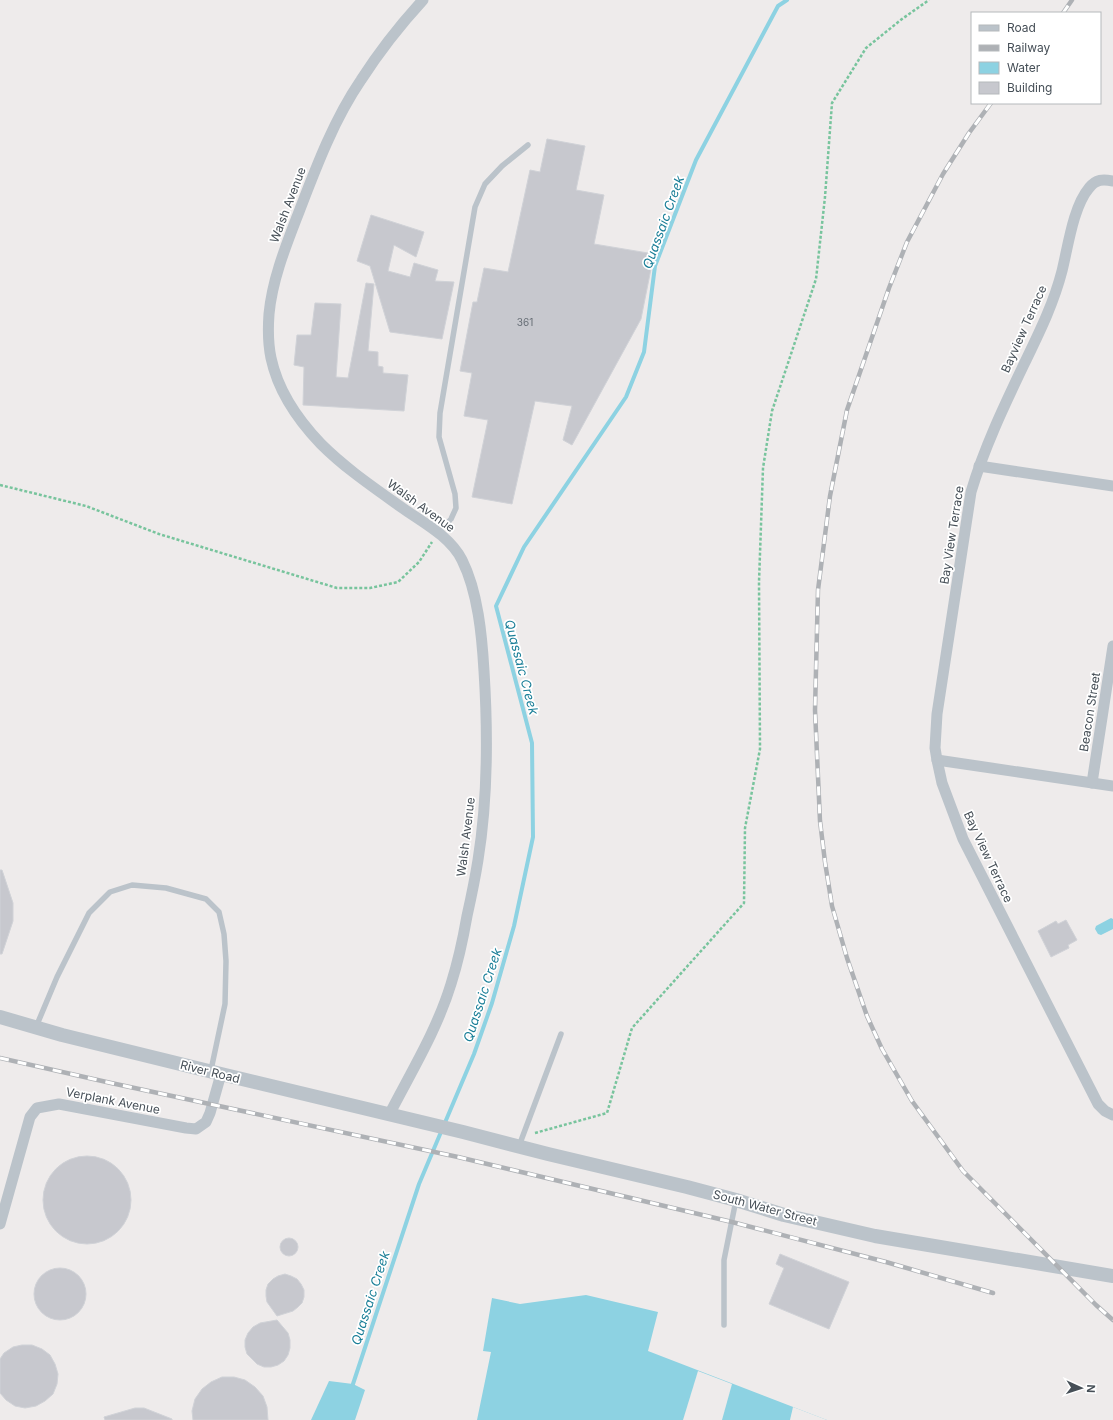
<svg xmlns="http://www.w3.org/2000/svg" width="1113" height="1420" viewBox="0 0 1113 1420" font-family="Inter,sans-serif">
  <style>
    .water { fill: #8dd2e2 }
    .pier { fill: #eeebeb }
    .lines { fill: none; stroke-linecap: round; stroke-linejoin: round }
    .stream { stroke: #8dd2e2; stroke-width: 4 }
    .building { fill: #c7c8ce; stroke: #d0d2d7 }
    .path { stroke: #78c49d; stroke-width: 2.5; stroke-dasharray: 3 2; stroke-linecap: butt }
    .service { stroke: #bbc3ca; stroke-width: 5.5 }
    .minor { stroke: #bbc3ca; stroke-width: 11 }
    .tertiary { stroke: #bbc3ca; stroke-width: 14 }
    .rail-casing { stroke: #aeb1b5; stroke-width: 4.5 }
    .rail { stroke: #fff; stroke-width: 3; stroke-dasharray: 9; stroke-linecap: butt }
    .labels { text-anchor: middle; stroke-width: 3.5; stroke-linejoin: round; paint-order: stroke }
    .number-label { font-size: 10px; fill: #666d75 }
    .street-label { font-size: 12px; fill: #464f57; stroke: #fff }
    .water-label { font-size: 13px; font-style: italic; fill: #197e97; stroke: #fff }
  </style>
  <rect width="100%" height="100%" fill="#eeebeb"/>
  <g class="water">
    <polygon points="1111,918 1113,919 1113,929 1101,935 1098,934 1095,929 1096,926"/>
    <polygon points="586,1295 658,1312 648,1351 827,1420 477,1420 491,1352 483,1351 492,1298 520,1304"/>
    <polygon points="329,1381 353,1384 365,1390 355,1420 311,1420"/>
  </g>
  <g class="pier">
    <polygon points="698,1371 732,1384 722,1420 683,1420"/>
    <polygon points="793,1407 827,1420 790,1420"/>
  </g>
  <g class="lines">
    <polyline class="stream" points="353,1384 419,1184 474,1054 492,1003 514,926 533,837 532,743 496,606 524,547 626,397 644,352 655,266 696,160 778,6 787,0"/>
  </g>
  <g class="building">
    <polygon points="547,139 585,146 576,190 604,195 594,244 654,254 641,319 572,445 563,440 572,406 535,401 512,504 472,497 488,420 464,416 472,373 460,371 473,302 477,302 484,268 508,272 530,170 540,172"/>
    <polygon points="371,215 424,232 416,257 394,245 388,271 410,277 414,263 438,270 435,281 454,282 442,339 390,332 370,266 357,261"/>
    <polygon points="366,283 374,284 368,351 378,352 378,366 383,367 383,373 408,375 404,411 303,405 304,367 294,365 297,335 311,335 315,303 341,304 336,377 348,378"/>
    <polygon points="0,870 2,870 13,903 13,921 2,954 0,954"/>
    <polygon points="1066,920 1077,940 1068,945 1069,948 1051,957 1038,931 1056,921 1058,924"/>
    <circle cx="87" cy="1200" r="44"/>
    <circle cx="289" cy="1247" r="9"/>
    <polygon points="780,1254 849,1282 829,1329 769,1304 784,1268 776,1264"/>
    <circle cx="60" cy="1294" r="26"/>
    <polygon points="285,1274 291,1276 297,1279 301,1284 304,1290 304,1297 302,1303 298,1307 293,1311 277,1316 267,1302 266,1296 266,1290 268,1284 273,1279 278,1276"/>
    <polygon points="277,1320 288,1333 290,1340 290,1348 288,1355 284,1361 278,1365 271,1367 264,1367 257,1364 247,1354 245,1347 245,1340 248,1333 253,1327 260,1323"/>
    <polygon points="22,1345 32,1345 42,1349 50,1355 55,1364 58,1374 57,1384 53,1394 45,1401 36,1406 25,1408 15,1406 6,1400 0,1393 0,1359 4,1353 13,1347"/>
    <polygon points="222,1377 234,1377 245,1380 255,1387 263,1396 267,1407 268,1420 193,1420 192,1411 195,1399 202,1389 211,1382"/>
    <polygon points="135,1408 144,1408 172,1419 172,1420 105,1420 104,1417"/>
  </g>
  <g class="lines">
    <g class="path">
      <polyline points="0,485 86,506 159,534 337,588 370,588 398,582 419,562 432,542"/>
      <polyline points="535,1133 607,1113 632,1028 744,903 745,828 760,749 759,582 763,468 772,411 816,279 825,197 832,103 866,48 902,19 929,0"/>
    </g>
    <g class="service">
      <polyline points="438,533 451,519 456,508 455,494 439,437 440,413 475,207 485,184 502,166 528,145"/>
      <polyline points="36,1027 57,977 89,913 110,892 132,885 166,888 206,899 219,912 224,934 226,961 225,1004 211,1070"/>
      <polyline points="519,1146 561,1034"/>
      <polyline points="724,1325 724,1260 736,1200"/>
    </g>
    <g class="minor">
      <path d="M1113 181C1103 179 1096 179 1089 188 1073 207 1068 247 1062 271 1054 302 1041 329 1027 358 1006 402 985 445 971 492L937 714 935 748 937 760 942 783 963 839 1098 1104 1105 1111 1113 1115"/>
      <polyline points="979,466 1113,486"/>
      <polyline points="937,760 1113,786"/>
      <polyline points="1092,783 1113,646"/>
      <path d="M389 1115C411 1072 437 1030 451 984 458 962 463 939 467 916 471 898 475 879 478 860 488 798 488 734 484 671 482 636 478 592 462 560 450 536 422 522 401 507 373 487 345 468 321 444 298 420 278 391 271 358 268 344 268 328 269 314 272 281 285 248 297 217 315 170 333 121 361 80 379 52 401 24 423 0"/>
      <polyline points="0,1224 30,1117 37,1108 59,1104 186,1128 196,1129 206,1122 210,1113 221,1074"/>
    </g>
    <polyline class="tertiary" points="0,1017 62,1035 221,1074 463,1132 548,1154 687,1187 736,1200 784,1215 875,1236 1113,1276"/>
    <g class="rail-casing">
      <g id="rail">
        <polyline points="1063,13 1072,0"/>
        <polyline points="991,103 969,133 943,174 907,242 889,288 847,410 830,496 818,590 815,710 820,821 825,862 832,906 847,958 867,1016 882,1049 912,1101 963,1171 1096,1305 1113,1320"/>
        <polyline points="0,1058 111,1083 458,1157 732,1222 886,1262 993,1293"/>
      </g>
    </g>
    <use href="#rail" class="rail"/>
  </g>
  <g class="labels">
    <g class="number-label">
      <text x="525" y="326">361</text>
    </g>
    <g class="street-label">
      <text transform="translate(288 205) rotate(-69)" y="4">Walsh Avenue</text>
      <text transform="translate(1024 329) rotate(-66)" y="4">Bayview Terrace</text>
      <text transform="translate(421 506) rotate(36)" y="4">Walsh Avenue</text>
      <text transform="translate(952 535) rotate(-81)" y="4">Bay View Terrace</text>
      <text transform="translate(1090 712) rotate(-81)" y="4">Beacon Street</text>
      <text transform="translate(466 837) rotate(-83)" y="4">Walsh Avenue</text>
      <text transform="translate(988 857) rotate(65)" y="4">Bay View Terrace</text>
      <text transform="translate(210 1072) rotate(14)" y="4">River Road</text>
      <text transform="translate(113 1101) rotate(11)" y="4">Verplank Avenue</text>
      <text transform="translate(765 1208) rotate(15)" y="4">South Water Street</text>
    </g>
    <g class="water-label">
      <text transform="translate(663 222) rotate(-70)" y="5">Quassaic Creek</text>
      <text transform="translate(522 667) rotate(75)" y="5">Quassaic Creek</text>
      <text transform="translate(482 995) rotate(-72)" y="5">Quassaic Creek</text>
      <text transform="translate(370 1298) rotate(-72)" y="5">Quassaic Creek</text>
    </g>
  </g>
  <rect x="971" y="12" width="130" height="92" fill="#ffffff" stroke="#b5b9bc"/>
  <rect x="979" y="25" width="20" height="6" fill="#bbc3ca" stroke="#b5b9bc"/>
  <text x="1007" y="32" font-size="12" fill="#464f57">Road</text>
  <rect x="979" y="45" width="20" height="6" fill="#aeb1b5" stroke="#b5b9bc"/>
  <text x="1007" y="52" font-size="12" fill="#464f57">Railway</text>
  <rect x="979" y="62" width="20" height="12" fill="#8dd2e2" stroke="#b5b9bc"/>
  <text x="1007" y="72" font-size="12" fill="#464f57">Water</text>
  <rect x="979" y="82" width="20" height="12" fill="#c7c8ce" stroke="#b5b9bc"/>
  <text x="1007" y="92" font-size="12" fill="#464f57">Building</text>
  <g transform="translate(1081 1388) rotate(93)" stroke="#ffffff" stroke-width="3" paint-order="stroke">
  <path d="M0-3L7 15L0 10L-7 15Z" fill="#464f57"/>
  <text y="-6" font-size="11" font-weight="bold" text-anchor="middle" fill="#464f57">N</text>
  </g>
</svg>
